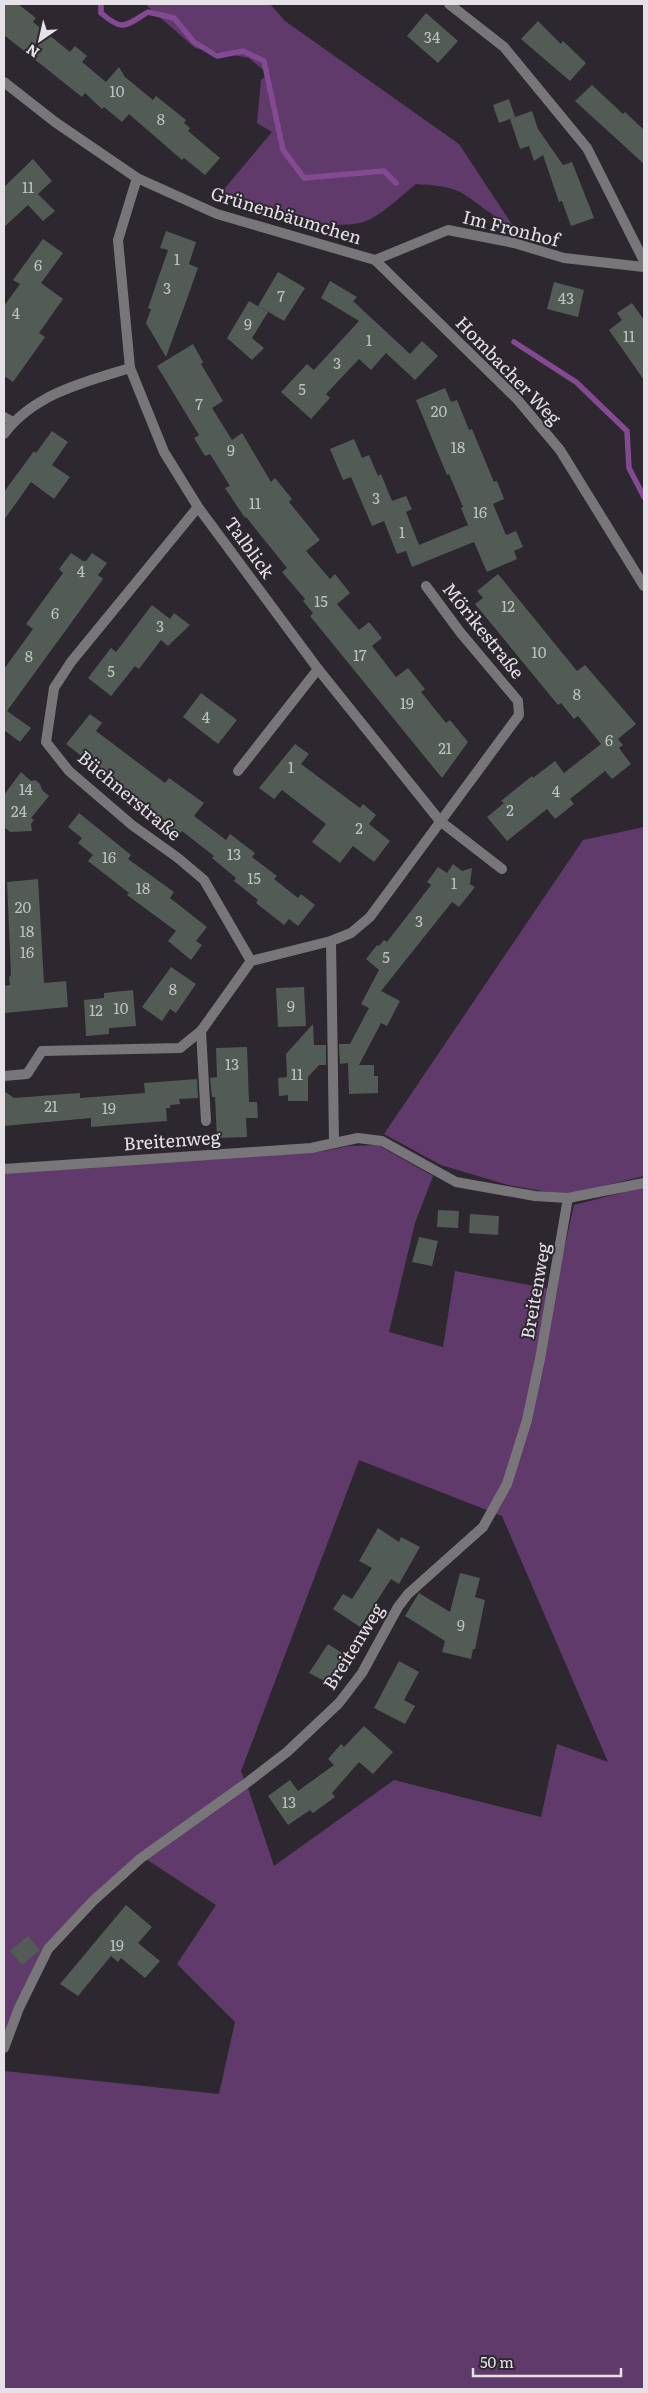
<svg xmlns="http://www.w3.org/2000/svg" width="648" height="2393" viewBox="0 0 648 2393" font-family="Literata,serif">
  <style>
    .green { fill: #603a6b }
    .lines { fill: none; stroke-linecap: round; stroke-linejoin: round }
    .stream { stroke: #834993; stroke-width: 5.5 }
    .building { fill: #525b55 }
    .service { stroke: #79767a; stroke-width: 10 }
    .minor { stroke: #79767a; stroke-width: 10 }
    .labels { text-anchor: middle; stroke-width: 4; stroke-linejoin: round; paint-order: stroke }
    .number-label { font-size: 15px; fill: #c0c0c2 }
    .street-label { font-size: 18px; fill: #e5e1e6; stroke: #2d282f }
  </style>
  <rect width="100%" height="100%" fill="#2d282f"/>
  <g class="green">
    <path d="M145 4H270L285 21 459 144 513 226C493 218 480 204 462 193 449 186 431 185 416 184 402 195 382 215 366 221 333 235 254 206 220 194L272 132 257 123 261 80 268 74 249 58 195 48Z"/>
    <polygon points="644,827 644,1176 566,1195 508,1185 441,1165 384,1134 583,840"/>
    <polygon points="378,1145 433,1176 415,1223 389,1332 443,1347 455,1271 555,1290 574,1205 644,1187 644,2389 4,2389 4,2071 219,2094 235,2022 177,1964 216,1905 146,1859 247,1785 274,1866 394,1780 541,1817 557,1744 608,1762 502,1516 359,1460 241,1771 244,1779 139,1854 43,1947 4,2041 4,1173 324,1151 349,1146"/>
  </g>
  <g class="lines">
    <g class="stream">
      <path d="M101 4V13C123 32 125 26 148 12L174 18 194 42 217 56 243 51 264 61 283 150 304 178 384 171 396 183"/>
      <polyline points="514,342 576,382 627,431 629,468 644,497"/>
    </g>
  </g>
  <g class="building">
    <polygon points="4,4 18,4 36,18 33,22 70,52 75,46 87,56 82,62 106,82 119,67 125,77 153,100 156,96 186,120 184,123 190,128 188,131 220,158 205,175 184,158 182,160 129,114 122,122 104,107 102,109 85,93 82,97 4,35"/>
    <polygon points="426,13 458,41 438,63 407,36"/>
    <polygon points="538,21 561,44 563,41 586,63 570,81 521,39"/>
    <polygon points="592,85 623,114 625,112 644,130 644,164 575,101"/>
    <polygon points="509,99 515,117 499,123 493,105"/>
    <polygon points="532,111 538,129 563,165 572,162 594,218 571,226 562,201 559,202 543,155 534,161 529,146 520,149 510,119"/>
    <polygon points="33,159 52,181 38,194 55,211 43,221 28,205 4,227 4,187"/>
    <polygon points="166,231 196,242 189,264 198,268 166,357 146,323 151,309 148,308 168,250 160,248"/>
    <polygon points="43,239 63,253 41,283 63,299 39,333 45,337 13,382 4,376 4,306 20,284 13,280"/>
    <polygon points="278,272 305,288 284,321 258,306"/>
    <polygon points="330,281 357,297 353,301 410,354 422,341 438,356 415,380 386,353 371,370 359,359 326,394 330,398 311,419 281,392 307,364 314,370 359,321 321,298"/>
    <polygon points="554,282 584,290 578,317 547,309"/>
    <polygon points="249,301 268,312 252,338 264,348 252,360 227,338"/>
    <polygon points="632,303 644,320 644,380 609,330 622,320 617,313"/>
    <polygon points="193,344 203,362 201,364 223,401 212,408 232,440 242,433 271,482 275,478 292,499 289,502 320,540 306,551 330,579 335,574 350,593 337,604 359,630 369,622 382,638 372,646 396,677 408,668 425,689 421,692 446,723 450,720 468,742 442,778 310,616 313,613 303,601 305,599 282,572 287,568 246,517 245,518 225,488 230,486 210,454 205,456 194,438 199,435 157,366"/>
    <polygon points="445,388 451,402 457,400 469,430 472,429 494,482 497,481 504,499 493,504 506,535 516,531 523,547 514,551 517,559 487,572 474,542 412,567 406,551 397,554 384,521 372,526 351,477 343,480 330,449 354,439 362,458 369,455 378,476 381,474 392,501 406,496 412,509 406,512 419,545 468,525 461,508 463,507 449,474 447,475 416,400"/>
    <polygon points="52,431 68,442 52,465 70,477 54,499 31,482 4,520 4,492 34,451 36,453"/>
    <polygon points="71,553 83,561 86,561 92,553 107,563 98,575 103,579 7,711 31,728 20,742 4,730 4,669 33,629 26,624 63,573 59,569"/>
    <polygon points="498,574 577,671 585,665 636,724 618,739 623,745 619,748 631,764 612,779 605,771 570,799 574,804 555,819 547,809 507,841 487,817 504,803 501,801 532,776 533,778 555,761 564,773 601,744 578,716 574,719 561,703 558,705 475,604 483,598 477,591"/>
    <polygon points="152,605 170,619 174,613 190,625 168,646 161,640 139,669 135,666 111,696 88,678 111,648 116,652"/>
    <polygon points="201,693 237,720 218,744 183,717"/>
    <polygon points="90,714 102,723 96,731 165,783 169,778 204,803 194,816 226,840 230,834 255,853 252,857 277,876 274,879 298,898 301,894 315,905 298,926 289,919 284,925 256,903 258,900 234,881 236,878 212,858 214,856 182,831 178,836 112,785 115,782 66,744"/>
    <polygon points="295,744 309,754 301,764 360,808 363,804 376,815 369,824 390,841 374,862 353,846 340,863 312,842 326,824 282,790 274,799 259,788"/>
    <polygon points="21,772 31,781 35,780 40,784 42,790 49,796 31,818 34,820 31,824 32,831 10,832 4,827 4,795"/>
    <polygon points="79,813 131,855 128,859 174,892 170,898 207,927 196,941 202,945 191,960 168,941 176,931 127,895 129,893 88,861 93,855 78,843 82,838 68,827"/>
    <polygon points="453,864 462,871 472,868 470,884 475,887 459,907 452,902 381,991 400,1001 387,1026 381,1023 359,1065 374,1065 374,1076 378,1076 378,1093 349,1094 348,1063 340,1064 339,1044 350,1044 369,1008 361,1004 379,970 366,959 377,945 379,946 384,940 387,942 431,885 427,882 438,867 447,873"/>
    <polygon points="38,879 44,983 66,981 68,1007 4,1013 4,986 10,985 9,977 11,975 7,882"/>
    <polygon points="171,967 196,984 176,1013 170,1009 162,1021 142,1007"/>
    <polygon points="304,987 306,1026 278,1027 276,988"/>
    <polygon points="133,990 136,1026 109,1028 109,1034 86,1036 84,1000 104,998 104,993"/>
    <polygon points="313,1024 314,1045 326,1045 326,1065 319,1065 308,1077 308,1101 288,1101 288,1095 279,1096 278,1078 287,1077 286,1054"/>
    <polygon points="247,1047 249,1102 257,1102 258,1118 246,1118 247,1137 217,1138 215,1097 212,1097 210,1078 217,1077 216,1048"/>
    <polygon points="197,1079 198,1098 179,1099 180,1104 170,1105 170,1108 166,1108 167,1121 91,1127 91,1118 4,1126 4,1091 14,1098 80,1093 80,1098 145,1093 144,1083"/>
    <polygon points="438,1210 459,1211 458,1228 437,1227"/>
    <polygon points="470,1214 499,1216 498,1235 469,1233"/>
    <polygon points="419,1237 438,1241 432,1266 412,1262"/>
    <polygon points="378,1528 399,1542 401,1537 420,1547 399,1584 391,1579 360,1627 333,1609 343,1594 352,1599 372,1568 359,1561"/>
    <polygon points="460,1573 480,1578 475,1597 485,1600 475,1649 473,1649 471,1659 442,1652 445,1641 405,1616 419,1593 450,1612"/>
    <polygon points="328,1644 350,1658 332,1685 309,1673"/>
    <polygon points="399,1661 419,1672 404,1700 415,1706 405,1724 374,1708"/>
    <polygon points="364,1726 393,1752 373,1774 359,1762 332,1793 335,1797 313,1813 310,1810 288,1825 268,1796 290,1780 298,1791 334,1765 328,1759 341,1744 344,1747"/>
    <polygon points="126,1905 152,1927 138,1943 160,1961 145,1978 121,1958 118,1962 111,1956 78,1996 60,1984"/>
    <polygon points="28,1936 40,1950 22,1965 10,1951"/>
  </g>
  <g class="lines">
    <g class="service">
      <polyline points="331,941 334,1142"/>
      <polyline points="201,1031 206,1121"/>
      <polyline points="4,1076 27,1074 42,1051"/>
    </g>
    <g class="minor">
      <polyline points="449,4 504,47 587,148 644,261"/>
      <polyline points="4,82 55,122 137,178 217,214 375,260 517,399 560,450 644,586"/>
      <polyline points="137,178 118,240 130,368 164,452 198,507 318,669 440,821 502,869"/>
      <polyline points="375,260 448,230 514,243 564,258 644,267"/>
      <polyline points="4,417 13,422"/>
      <path d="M4 434C34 394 84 382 130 368"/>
      <polyline points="198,507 71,662 54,688 46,742 69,771 132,825 178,858 204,880 251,961"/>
      <polyline points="238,771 318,669"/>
      <polyline points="42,1051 180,1048 201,1031 251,961 331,941 351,933 370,917 519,715 518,701 460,632 426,586"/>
      <polyline points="4,1169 311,1148 358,1138 382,1141 456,1182 535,1196 568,1198 644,1183"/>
      <polyline points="4,2048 19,2008 48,1949 93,1901 141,1858 248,1782 287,1752 339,1703 362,1673 398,1607 408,1594 483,1527 507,1484 527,1420 540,1359 568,1198"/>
    </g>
  </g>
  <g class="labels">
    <g class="number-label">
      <text x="432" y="43">34</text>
      <text x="117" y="97">10</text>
      <text x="161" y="125">8</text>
      <text x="28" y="193">11</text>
      <text x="177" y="265">1</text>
      <text x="38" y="271">6</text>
      <text x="167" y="294">3</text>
      <text x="281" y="302">7</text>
      <text x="566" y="304">43</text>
      <text x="16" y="319">4</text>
      <text x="248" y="330">9</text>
      <text x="629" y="342">11</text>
      <text x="369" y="346">1</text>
      <text x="337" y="369">3</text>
      <text x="302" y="395">5</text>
      <text x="199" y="410">7</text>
      <text x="439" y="417">20</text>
      <text x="458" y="453">18</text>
      <text x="231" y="456">9</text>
      <text x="376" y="504">3</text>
      <text x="255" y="509">11</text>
      <text x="480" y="518">16</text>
      <text x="402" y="538">1</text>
      <text x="81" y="577">4</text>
      <text x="321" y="607">15</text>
      <text x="508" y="612">12</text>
      <text x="55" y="619">6</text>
      <text x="160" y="632">3</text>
      <text x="539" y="658">10</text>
      <text x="360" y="661">17</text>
      <text x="29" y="662">8</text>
      <text x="111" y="677">5</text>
      <text x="577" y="700">8</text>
      <text x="407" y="709">19</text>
      <text x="206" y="723">4</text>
      <text x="609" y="746">6</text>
      <text x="445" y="754">21</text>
      <text x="291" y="773">1</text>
      <text x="26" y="795">14</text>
      <text x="556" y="797">4</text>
      <text x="510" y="816">2</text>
      <text x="19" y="817">24</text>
      <text x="359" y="834">2</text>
      <text x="234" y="860">13</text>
      <text x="109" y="863">16</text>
      <text x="254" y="884">15</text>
      <text x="454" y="889">1</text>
      <text x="143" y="894">18</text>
      <text x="23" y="913">20</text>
      <text x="419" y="927">3</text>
      <text x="27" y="937">18</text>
      <text x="27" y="958">16</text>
      <text x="386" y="963">5</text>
      <text x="173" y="995">8</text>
      <text x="291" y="1012">9</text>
      <text x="121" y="1014">10</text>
      <text x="96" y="1016">12</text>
      <text x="232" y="1070">13</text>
      <text x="297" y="1080">11</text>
      <text x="51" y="1112">21</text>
      <text x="109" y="1114">19</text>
      <text x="461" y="1631">9</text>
      <text x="289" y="1808">13</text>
      <text x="117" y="1951">19</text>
    </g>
    <g class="street-label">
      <text transform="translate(286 216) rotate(17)" y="6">Grünenbäumchen</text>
      <text transform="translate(511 229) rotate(14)" y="6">Im Fronhof</text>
      <text transform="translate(508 371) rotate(46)" y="6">Hombacher Weg</text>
      <text transform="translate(249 548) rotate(54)" y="6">Talblick</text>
      <text transform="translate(483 631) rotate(51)" y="6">Mörikestraße</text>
      <text transform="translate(129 796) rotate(40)" y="6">Büchnerstraße</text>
      <text transform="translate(172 1141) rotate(-4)" y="6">Breitenweg</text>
      <text transform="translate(536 1291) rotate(-80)" y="6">Breitenweg</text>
      <text transform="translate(354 1647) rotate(-58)" y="6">Breitenweg</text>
    </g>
  </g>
  <rect width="648" height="2393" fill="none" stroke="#e5e1e6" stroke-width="10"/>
  <g transform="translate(40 40) rotate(214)" stroke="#2d282f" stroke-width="4" paint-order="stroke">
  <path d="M0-4L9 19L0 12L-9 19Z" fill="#e5e1e6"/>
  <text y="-8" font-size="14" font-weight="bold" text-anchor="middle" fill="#e5e1e6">N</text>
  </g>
  <path d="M473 2368v8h148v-8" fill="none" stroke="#e5e1e6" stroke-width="2.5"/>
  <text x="480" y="2368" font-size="15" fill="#e5e1e6" stroke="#2d282f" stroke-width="4" paint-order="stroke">50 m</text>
</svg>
